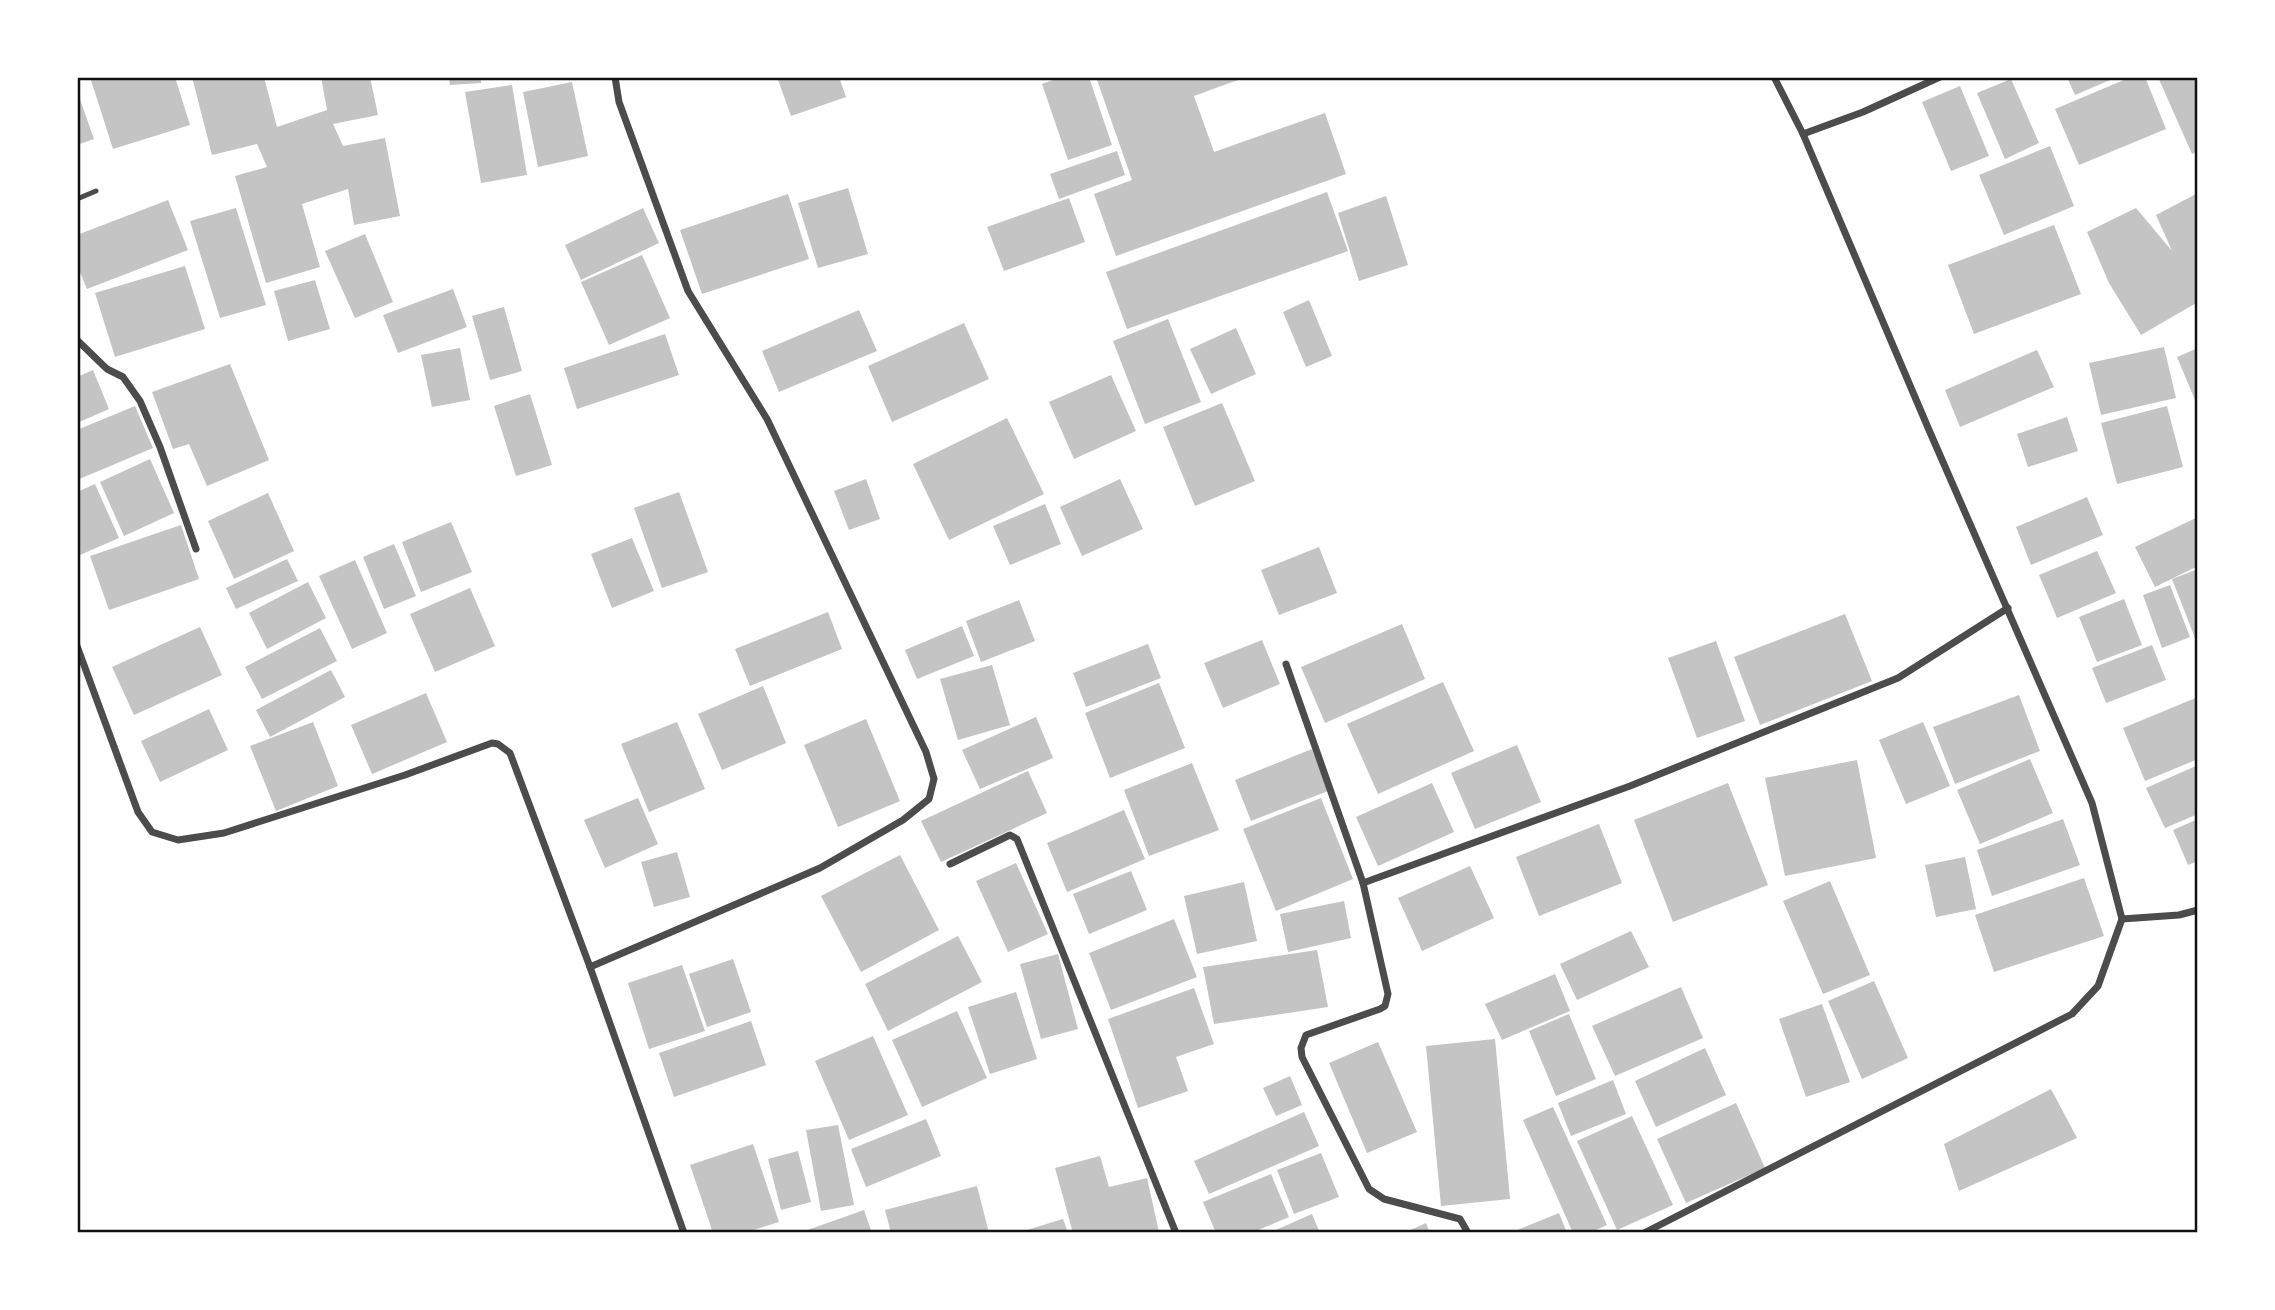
<svg xmlns="http://www.w3.org/2000/svg" width="2275" height="1310" viewBox="0 0 2275 1310" font-family="Poppins,sans-serif">
  <style>
    .building { fill: #c4c4c4 }
    .lines { fill: none; stroke-linecap: round; stroke-linejoin: round }
    .service { stroke: #4c4c4c; stroke-width: 5 }
    .minor { stroke: #4c4c4c; stroke-width: 7 }
    .neatline { fill: none; stroke: #111; stroke-width: 2.5 }
  </style>
  <rect width="100%" height="100%" fill="#fff"/>
  <g class="building">
    <polygon points="90,77 175,77 190,125 113,149"/>
    <polygon points="192,77 264,77 277,127 327,110 321,77 370,77 378,115 333,124 343,146 385,138 400,216 354,225 348,189 302,204 320,267 266,283 235,176 267,167 257,144 212,155"/>
    <polygon points="449,77 481,77 481,83 450,85"/>
    <polygon points="777,77 839,77 846,97 791,116"/>
    <polygon points="1061,77 1089,77 1112,145 1068,160 1042,84"/>
    <polygon points="1096,77 1246,77 1194,96 1214,152 1325,113 1346,174 1116,256 1094,194 1132,180"/>
    <polygon points="2067,77 2117,77 2075,95"/>
    <polygon points="2131,77 2145,77 2166,129 2079,165 2055,109"/>
    <polygon points="2158,77 2198,77 2198,151 2192,154"/>
    <polygon points="2011,79 2039,143 2005,159 1977,93"/>
    <polygon points="572,82 588,156 538,167 523,92"/>
    <polygon points="512,85 527,175 481,183 465,92"/>
    <polygon points="1960,86 1989,156 1951,171 1922,102"/>
    <polygon points="77,91 94,139 77,145"/>
    <polygon points="2050,146 2074,206 2004,235 1979,175"/>
    <polygon points="1117,151 1125,175 1059,199 1050,174"/>
    <polygon points="848,188 868,254 818,268 798,203"/>
    <polygon points="1327,192 1348,251 1127,329 1106,272"/>
    <polygon points="2198,193 2198,302 2141,335 2109,283 2087,232 2136,208 2172,251 2156,215"/>
    <polygon points="788,194 809,259 702,294 680,230"/>
    <polygon points="1386,196 1408,265 1359,281 1338,213"/>
    <polygon points="1069,198 1085,242 1004,271 987,227"/>
    <polygon points="168,200 188,250 87,289 77,265 77,235"/>
    <polygon points="236,208 266,305 220,318 190,221"/>
    <polygon points="643,208 659,243 581,280 565,245"/>
    <polygon points="2054,225 2081,294 1974,334 1948,265"/>
    <polygon points="365,234 393,302 355,318 325,251"/>
    <polygon points="642,255 670,318 609,345 581,282"/>
    <polygon points="185,266 205,329 115,357 95,293"/>
    <polygon points="315,280 330,329 288,341 274,291"/>
    <polygon points="453,289 467,327 398,353 383,315"/>
    <polygon points="1309,300 1332,356 1306,367 1283,312"/>
    <polygon points="504,307 522,371 490,380 472,316"/>
    <polygon points="859,310 877,351 779,392 762,351"/>
    <polygon points="1168,319 1201,402 1145,424 1113,341"/>
    <polygon points="964,323 989,379 892,422 868,366"/>
    <polygon points="1236,328 1256,374 1211,394 1190,349"/>
    <polygon points="665,334 679,375 577,409 564,368"/>
    <polygon points="2164,347 2176,398 2101,415 2089,363"/>
    <polygon points="460,348 470,400 432,407 421,355"/>
    <polygon points="2198,348 2198,407 2177,357"/>
    <polygon points="2037,350 2054,387 1960,427 1945,390"/>
    <polygon points="230,364 269,460 207,486 189,444 173,449 152,392"/>
    <polygon points="93,370 109,409 77,423 77,377"/>
    <polygon points="1111,375 1136,431 1074,459 1049,402"/>
    <polygon points="530,394 552,465 516,476 494,406"/>
    <polygon points="1222,403 1255,481 1195,506 1163,427"/>
    <polygon points="135,406 153,448 77,480 77,430"/>
    <polygon points="2167,406 2183,467 2117,484 2101,423"/>
    <polygon points="2067,417 2078,451 2028,467 2017,434"/>
    <polygon points="1007,418 1044,494 949,540 913,464"/>
    <polygon points="150,459 174,513 124,536 100,482"/>
    <polygon points="866,479 880,519 849,530 834,491"/>
    <polygon points="1120,479 1143,529 1082,556 1060,507"/>
    <polygon points="95,484 119,538 80,555 77,548 77,492"/>
    <polygon points="679,492 708,572 662,588 634,508"/>
    <polygon points="268,493 294,551 234,579 208,521"/>
    <polygon points="2087,497 2103,535 2031,565 2016,527"/>
    <polygon points="1045,504 1061,544 1010,565 993,526"/>
    <polygon points="2198,517 2198,566 2155,587 2135,547"/>
    <polygon points="451,522 472,572 421,592 402,542"/>
    <polygon points="181,525 199,579 109,610 90,556"/>
    <polygon points="632,538 654,591 612,608 591,554"/>
    <polygon points="394,544 416,596 384,609 363,557"/>
    <polygon points="1319,547 1337,593 1279,615 1261,570"/>
    <polygon points="2097,551 2116,593 2057,618 2039,575"/>
    <polygon points="287,559 298,581 236,609 226,588"/>
    <polygon points="355,560 387,633 352,649 319,576"/>
    <polygon points="2198,569 2198,636 2195,638 2172,579"/>
    <polygon points="308,582 326,618 267,649 249,613"/>
    <polygon points="2170,585 2190,637 2162,648 2143,595"/>
    <polygon points="470,588 495,646 435,672 410,614"/>
    <polygon points="2124,599 2142,645 2097,662 2079,617"/>
    <polygon points="1019,600 1035,641 981,662 966,621"/>
    <polygon points="828,612 842,649 750,686 735,649"/>
    <polygon points="1845,614 1872,681 1760,725 1734,657"/>
    <polygon points="1402,624 1425,679 1325,723 1301,667"/>
    <polygon points="962,626 974,656 917,679 905,650"/>
    <polygon points="200,627 222,675 134,715 112,667"/>
    <polygon points="320,628 337,661 262,699 245,667"/>
    <polygon points="1262,640 1280,684 1223,708 1204,663"/>
    <polygon points="1716,641 1745,721 1697,738 1668,658"/>
    <polygon points="1148,644 1161,678 1086,707 1073,673"/>
    <polygon points="2152,645 2166,680 2106,703 2092,668"/>
    <polygon points="992,665 1010,725 958,740 940,679"/>
    <polygon points="331,670 345,697 270,737 256,710"/>
    <polygon points="1443,682 1474,751 1378,794 1347,724"/>
    <polygon points="1159,683 1185,748 1110,778 1085,713"/>
    <polygon points="763,686 786,743 722,770 698,714"/>
    <polygon points="426,693 447,742 372,774 351,725"/>
    <polygon points="2019,695 2040,751 1955,784 1933,727"/>
    <polygon points="2198,697 2198,759 2145,781 2123,728"/>
    <polygon points="209,709 228,750 160,782 141,741"/>
    <polygon points="1036,717 1053,758 980,789 962,750"/>
    <polygon points="866,719 900,801 838,827 804,745"/>
    <polygon points="313,722 338,786 276,811 250,746"/>
    <polygon points="677,722 705,789 649,812 621,744"/>
    <polygon points="1923,722 1950,786 1906,804 1879,740"/>
    <polygon points="1517,745 1541,802 1475,829 1451,773"/>
    <polygon points="1312,749 1328,791 1251,821 1235,780"/>
    <polygon points="2030,759 2053,813 1980,844 1957,790"/>
    <polygon points="1857,760 1876,858 1785,876 1765,778"/>
    <polygon points="1192,763 1219,830 1149,856 1124,790"/>
    <polygon points="2198,765 2198,814 2165,828 2146,788"/>
    <polygon points="1028,771 1047,813 941,862 921,821"/>
    <polygon points="1432,783 1454,832 1378,866 1356,817"/>
    <polygon points="1728,783 1768,885 1673,922 1634,820"/>
    <polygon points="638,798 658,844 605,868 584,820"/>
    <polygon points="1321,798 1353,879 1276,911 1243,829"/>
    <polygon points="1124,810 1145,859 1067,892 1047,843"/>
    <polygon points="2063,819 2080,865 1992,896 1977,850"/>
    <polygon points="2198,819 2198,861 2188,865 2173,830"/>
    <polygon points="1599,824 1622,883 1539,916 1516,857"/>
    <polygon points="677,852 690,897 654,907 641,862"/>
    <polygon points="900,855 939,930 861,972 821,896"/>
    <polygon points="1965,857 1976,909 1936,917 1925,865"/>
    <polygon points="1016,863 1048,934 1008,952 976,881"/>
    <polygon points="1470,866 1494,918 1422,951 1398,898"/>
    <polygon points="1131,871 1147,910 1089,934 1073,894"/>
    <polygon points="2084,878 2104,936 1994,972 1975,915"/>
    <polygon points="1830,881 1870,975 1823,994 1783,901"/>
    <polygon points="1244,882 1257,941 1197,954 1184,896"/>
    <polygon points="1344,901 1351,938 1288,952 1280,914"/>
    <polygon points="1174,919 1197,977 1111,1010 1089,953"/>
    <polygon points="1631,931 1649,967 1577,1000 1560,964"/>
    <polygon points="958,936 982,982 888,1031 865,984"/>
    <polygon points="1317,950 1328,1007 1214,1024 1203,967"/>
    <polygon points="1058,954 1078,1029 1041,1039 1020,964"/>
    <polygon points="733,959 751,1012 707,1027 689,974"/>
    <polygon points="682,965 705,1031 649,1049 628,983"/>
    <polygon points="1555,974 1570,1011 1502,1040 1485,1004"/>
    <polygon points="1874,981 1908,1058 1862,1079 1828,1001"/>
    <polygon points="1681,987 1703,1038 1615,1076 1592,1026"/>
    <polygon points="1194,988 1214,1044 1176,1057 1188,1091 1138,1108 1108,1019"/>
    <polygon points="1016,992 1037,1059 990,1074 968,1007"/>
    <polygon points="1822,1004 1850,1082 1806,1097 1779,1019"/>
    <polygon points="957,1011 987,1078 922,1107 892,1040"/>
    <polygon points="1569,1014 1596,1079 1556,1096 1529,1031"/>
    <polygon points="751,1021 766,1065 674,1097 659,1053"/>
    <polygon points="873,1036 908,1115 849,1140 815,1061"/>
    <polygon points="1495,1039 1510,1199 1441,1206 1426,1046"/>
    <polygon points="1378,1042 1417,1132 1367,1153 1329,1063"/>
    <polygon points="1705,1048 1726,1095 1656,1127 1635,1081"/>
    <polygon points="1290,1076 1302,1105 1276,1116 1263,1088"/>
    <polygon points="1613,1080 1626,1114 1571,1136 1558,1103"/>
    <polygon points="2051,1089 2077,1138 1959,1191 1944,1144"/>
    <polygon points="1736,1103 1765,1168 1686,1203 1657,1139"/>
    <polygon points="1553,1107 1607,1225 1589,1233 1573,1233 1523,1120"/>
    <polygon points="1304,1112 1319,1146 1209,1194 1194,1161"/>
    <polygon points="1632,1116 1673,1205 1617,1230 1577,1141"/>
    <polygon points="926,1119 941,1156 866,1187 851,1149"/>
    <polygon points="838,1125 854,1205 821,1211 806,1130"/>
    <polygon points="753,1144 779,1222 744,1233 713,1233 690,1165"/>
    <polygon points="798,1151 811,1202 781,1210 768,1159"/>
    <polygon points="1321,1153 1339,1197 1294,1214 1277,1170"/>
    <polygon points="1100,1156 1109,1187 1147,1178 1159,1232 1073,1233 1055,1168"/>
    <polygon points="1271,1174 1289,1217 1251,1233 1216,1233 1203,1202"/>
    <polygon points="977,1186 989,1233 891,1233 885,1210"/>
    <polygon points="864,1210 872,1233 799,1233"/>
    <polygon points="1559,1213 1567,1233 1510,1233"/>
    <polygon points="1312,1214 1320,1233 1269,1233"/>
    <polygon points="1063,1219 1068,1233 1020,1233 1020,1232"/>
    <polygon points="1426,1223 1430,1233 1404,1233"/>
  </g>
  <g class="lines">
    <polyline class="service" points="77,199 96,191"/>
    <g class="minor">
      <polyline points="1803,134 1863,112 1940,77"/>
      <polyline points="77,340 107,369 123,377 140,401 160,447 196,549"/>
      <polyline points="77,646 138,812 152,832 178,840 224,833 405,775 492,743 498,744 510,753 590,967 684,1233"/>
      <polyline points="1286,664 1363,883 1388,994 1385,1006 1380,1009 1306,1035 1301,1048 1302,1057 1369,1189 1384,1199 1460,1219 1468,1233"/>
      <polyline points="950,864 1010,835 1017,839 1176,1233"/>
      <polyline points="1363,883 1630,786 1898,678 2008,608"/>
      <polyline points="2122,919 2179,915 2198,910"/>
      <polyline points="590,967 820,868 903,820 929,799 934,779 926,752 767,419 688,291 619,102 615,77"/>
      <polyline points="1644,1233 2072,1014 2098,986 2122,919 2092,803 1929,430 1803,134 1774,77"/>
    </g>
  </g>
  <rect width="2275" height="1310" fill="none" stroke="#ffffff" stroke-width="158"/>
  <rect x="79" y="79" width="2117" height="1152" class="neatline"/>
</svg>
